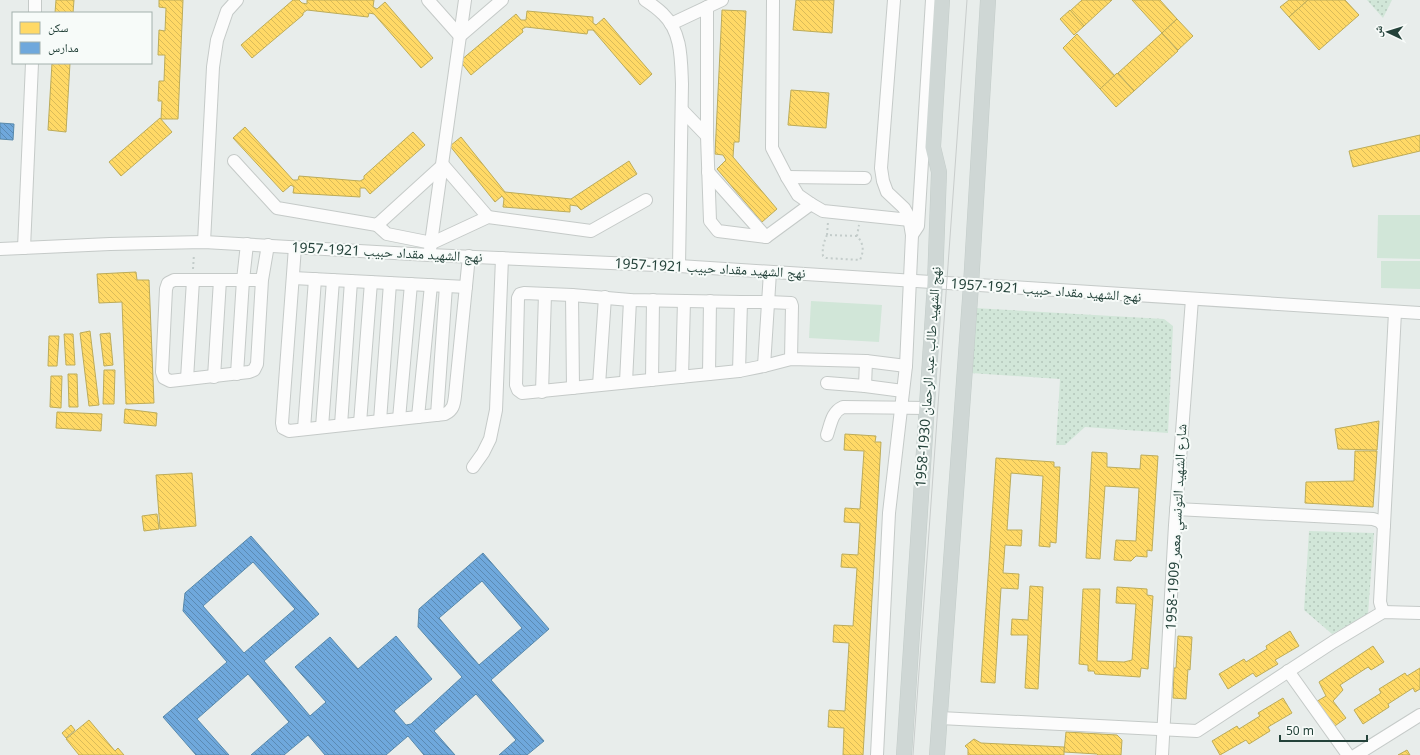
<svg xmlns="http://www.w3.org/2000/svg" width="1420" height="755" viewBox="0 0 1420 755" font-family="'Noto Sans','Noto Naskh Arabic',sans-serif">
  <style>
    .grass { fill: url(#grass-dots) }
    .garden { fill: #d1e6d8 }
    .homes { fill: url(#homes-back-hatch); stroke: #bdac59 }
    .schools { fill: url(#schools-back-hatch); stroke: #5889ab; fill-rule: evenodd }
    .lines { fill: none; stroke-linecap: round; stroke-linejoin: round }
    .minor-casing { stroke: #c5cac8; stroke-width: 14 }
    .major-casing { stroke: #c3ccc9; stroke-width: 16 }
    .path { stroke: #c3ccca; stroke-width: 2; stroke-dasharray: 2 3; stroke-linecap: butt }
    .minor { stroke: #fcfcfc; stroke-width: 12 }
    .major { stroke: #cfd7d5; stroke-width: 15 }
    .tram { stroke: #c9cdcc; stroke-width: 1 }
    .labels { text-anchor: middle; stroke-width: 4; stroke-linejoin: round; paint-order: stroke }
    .street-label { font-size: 14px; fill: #24423a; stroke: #f7fbf9 }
  </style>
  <defs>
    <pattern id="grass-dots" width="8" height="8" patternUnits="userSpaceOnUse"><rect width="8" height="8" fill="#d1e6d8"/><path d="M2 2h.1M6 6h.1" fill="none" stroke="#b3c6ba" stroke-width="1.8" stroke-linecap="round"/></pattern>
    <pattern id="homes-back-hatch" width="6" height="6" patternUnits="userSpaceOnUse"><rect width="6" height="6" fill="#ffd966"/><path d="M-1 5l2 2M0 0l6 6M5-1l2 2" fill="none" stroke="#dabb59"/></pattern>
    <pattern id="schools-back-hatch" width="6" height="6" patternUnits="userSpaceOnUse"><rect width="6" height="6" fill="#6fa8dc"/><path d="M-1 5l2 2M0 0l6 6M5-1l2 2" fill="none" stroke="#5b8ab3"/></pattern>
  </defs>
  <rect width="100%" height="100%" fill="#e8edeb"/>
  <g class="grass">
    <polygon points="1367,0 1392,0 1383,18"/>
    <polygon points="975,308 1164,319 1173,326 1168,433 1085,427 1065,445 1056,445 1060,379 971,373"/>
    <polygon points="1309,531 1374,533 1368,614 1332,634 1304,610"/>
  </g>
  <g class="garden">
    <polygon points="1378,215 1420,215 1420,259 1377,258"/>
    <polygon points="1381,261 1420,261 1420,289 1381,288"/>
    <polygon points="811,301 882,305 879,342 809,338"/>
  </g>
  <g class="homes">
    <polygon points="56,0 74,0 73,13 55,13"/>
    <polygon points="159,0 183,0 178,119 161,119 162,101 158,101 159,81 164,81 165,55 158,55 159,30 165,31 166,8 159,7"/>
    <polygon points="293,0 299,0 302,3 307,4 307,0 374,0 373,7 377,9 385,2 433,58 421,68 374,14 369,13 368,17 307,10 303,13 303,15 252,58 241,45"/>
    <polygon points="796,0 834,0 832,33 793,30"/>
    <polygon points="1082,0 1112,0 1084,26 1070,11"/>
    <polygon points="1132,0 1160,0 1177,19 1162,33"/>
    <polygon points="1289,0 1308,0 1289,17 1280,7"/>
    <polygon points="1308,0 1345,0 1359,15 1319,50 1289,17"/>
    <polygon points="722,10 746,11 739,142 734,142 733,157 777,209 762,222 717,169 726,160 723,155 715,154"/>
    <polygon points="1070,10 1084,26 1074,35 1060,19"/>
    <polygon points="527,11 593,17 593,23 596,25 604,18 652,74 640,85 593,30 588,30 587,34 526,27 522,29 523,32 471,75 460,61 516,14 521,20 526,20"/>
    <polygon points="1177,19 1193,36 1178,50 1162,33"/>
    <polygon points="1162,33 1178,51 1134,91 1118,73"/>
    <polygon points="1077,34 1115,76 1100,89 1063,48"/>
    <polygon points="52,63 70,63 66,132 48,130"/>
    <polygon points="1117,73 1134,91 1116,107 1100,89"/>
    <polygon points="791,90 829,93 826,128 788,125"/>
    <polygon points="160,118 172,132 121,176 109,162"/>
    <polygon points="245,127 293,180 298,180 299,176 360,181 364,179 364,176 413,132 425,145 370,194 365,188 360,188 360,197 293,193 294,187 291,185 283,192 233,138"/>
    <polygon points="1420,135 1420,151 1353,167 1349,151"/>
    <polygon points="461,137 505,192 571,199 629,161 637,174 581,210 577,206 570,205 570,212 503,207 504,199 502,196 495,202 450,146"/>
    <polygon points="136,272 137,280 149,280 154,403 126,404 122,302 99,303 97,274"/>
    <polygon points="90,331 99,405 89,406 80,333"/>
    <polygon points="110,333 113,365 104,366 100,334"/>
    <polygon points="64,334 73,334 75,365 66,365"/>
    <polygon points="49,336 59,336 57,366 48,366"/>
    <polygon points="104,370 115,370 114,404 103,404"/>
    <polygon points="68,374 77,374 78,407 69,407"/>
    <polygon points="51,376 62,376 61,408 50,407"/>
    <polygon points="125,409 157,413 156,426 124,423"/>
    <polygon points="57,412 102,414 101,431 56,428"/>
    <polygon points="1379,421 1377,450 1338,449 1335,429"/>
    <polygon points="845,434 876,436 875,442 881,442 863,755 843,755 844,728 828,727 829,710 845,711 849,643 833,642 834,625 853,626 857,568 841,567 842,554 858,555 860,523 844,522 845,508 860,509 864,451 844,450"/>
    <polygon points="1355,451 1377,451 1373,507 1305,503 1306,482 1354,481"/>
    <polygon points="1092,452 1107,453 1107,467 1140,469 1141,455 1158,456 1152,551 1147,550 1147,557 1136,556 1131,561 1114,560 1116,540 1136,541 1139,488 1105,486 1100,559 1086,558"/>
    <polygon points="996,458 1054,462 1054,467 1060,467 1056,543 1050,542 1050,547 1039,546 1043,476 1011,473 1007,530 1022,530 1021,546 1005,545 1003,573 1019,574 1018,589 1001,588 995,683 981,682"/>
    <polygon points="192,473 196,526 160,529 156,475"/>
    <polygon points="157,514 159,529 144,531 142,516"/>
    <polygon points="1030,586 1043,587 1038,689 1025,688 1028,635 1011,635 1012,619 1028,620"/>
    <polygon points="1117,587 1147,589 1147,595 1153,596 1148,669 1141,668 1140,677 1095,674 1094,671 1088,671 1088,665 1079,664 1083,589 1100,589 1097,661 1124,662 1132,660 1136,604 1116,603"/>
    <polygon points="1290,631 1299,646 1275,660 1278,664 1256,677 1253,673 1228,689 1219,674 1244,659 1246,662 1267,649 1266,646"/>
    <polygon points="1178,636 1192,637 1190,670 1188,669 1186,699 1173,698 1174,668 1176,668"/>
    <polygon points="1373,646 1384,662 1371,670 1368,667 1340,685 1343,690 1333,701 1346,718 1332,728 1314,703 1326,696 1319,682"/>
    <polygon points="1420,668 1420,689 1415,692 1413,688 1388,704 1389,707 1363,724 1354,710 1381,693 1379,689 1405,673 1407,676"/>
    <polygon points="1283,698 1292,713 1268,727 1270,731 1249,744 1246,740 1220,755 1212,741 1237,726 1239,729 1260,716 1258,713"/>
    <polygon points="89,720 115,751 118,748 124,755 79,755 66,739"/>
    <polygon points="71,725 75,730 66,738 62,733"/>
    <polygon points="1066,732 1117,735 1122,740 1121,755 1098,755 1097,754 1064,752"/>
    <polygon points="974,739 981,743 1064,747 1064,755 968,755 968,749 965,746"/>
    <polygon points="1407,750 1410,755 1398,755"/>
  </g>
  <g class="schools">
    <polygon points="0,123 14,124 13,140 0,139"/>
    <path d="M251 536 319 614 264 661 310 716 326 702 295 667 330 637 358 669 396 636 432 679 394 711 406 725 411 724 462 677 418 627 419 609 483 553 549 629 491 680 544 741 527 755H499L516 740 476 694 434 731 455 755H424L408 736 386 755H325L308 735 284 755H251L289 722 248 674 197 719 229 755H196L163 717 227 662 183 611 185 593ZM253 562 295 609 244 653 203 606ZM482 581 522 628 479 665 439 618Z"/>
  </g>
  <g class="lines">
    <g class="minor-casing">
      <g id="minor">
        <polyline points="428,0 460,36 502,0"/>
        <path d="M645 0C651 4 658 9 663 14 682 32 681 60 682 84L679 266"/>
        <polyline points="773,0 772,148 787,177 798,195 811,204 823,211 910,220"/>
        <polyline points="35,13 35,0"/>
        <polyline points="671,24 722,0"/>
        <polyline points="682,110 707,136 710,221 718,231 766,237 811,204"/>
        <polyline points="707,136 707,7"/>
        <polyline points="234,161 277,208 377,225 443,165 488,217"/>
        <polyline points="708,172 766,237"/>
        <polyline points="787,177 865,178"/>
        <polyline points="377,225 387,234 432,243 488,217 591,231 646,200"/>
        <polyline points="912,235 918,226 932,0"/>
        <polyline points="204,242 213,67 217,40 227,11 237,0"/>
        <path d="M295 247 282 423 283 428 289 431 445 414C453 410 454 405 455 396L469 256"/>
        <polyline points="24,248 32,63"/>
        <polyline points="0,249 110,244 204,242 429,255 679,266 1420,313"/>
        <polyline points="430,250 465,0"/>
        <polyline points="293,278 466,287"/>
        <polyline points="262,280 174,280 168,283 166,289 162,372 164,378 170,381 249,372 254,370 257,364 262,280 268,245"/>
        <polyline points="572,295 573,388"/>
        <polyline points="791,359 792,306 791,303 768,302 741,302 630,300 572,295 524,293 520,294 518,298 516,385 518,390 522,393 739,371 764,366 791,359 866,361 906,366"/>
        <polyline points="764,366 770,272"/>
        <polyline points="739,371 741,302"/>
        <polyline points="237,374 243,280 247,244"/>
        <polyline points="709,374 710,301"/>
        <polyline points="214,377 220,280"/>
        <polyline points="682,377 684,301"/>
        <polyline points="187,379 193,280"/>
        <polyline points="652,380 653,300"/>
        <polyline points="626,382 630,300"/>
        <polyline points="827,383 865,386 903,391"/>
        <polyline points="599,385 605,297"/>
        <polyline points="865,386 866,361"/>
        <polyline points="542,392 545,294"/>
        <polyline points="437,415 446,286"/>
        <polyline points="418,417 431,285"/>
        <polyline points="399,419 411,284"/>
        <polyline points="380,421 390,283"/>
        <polyline points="360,423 371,282"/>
        <polyline points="341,425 351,281"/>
        <polyline points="322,427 333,280"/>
        <polyline points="304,429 315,279"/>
        <path d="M827 435C831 423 832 412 843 407L927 408"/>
        <polyline points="473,467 483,453 490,439 496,410 502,258"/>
        <polyline points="1176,509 1373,519 1379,521 1384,526"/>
        <polyline points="1383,612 1380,602 1395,312"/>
        <polyline points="1288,671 1348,755"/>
        <polyline points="940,718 1197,731 1333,642 1383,612 1420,613"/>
        <polyline points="877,755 889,513 906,366 912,235 909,217 904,208 887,192 883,181 881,168 894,0"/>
        <polyline points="1162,755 1175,525 1192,299"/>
        <polyline points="1356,755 1420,715"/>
      </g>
    </g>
    <g class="major-casing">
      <g id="major">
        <polyline points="904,755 935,283 939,172 933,147 942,0"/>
        <polyline points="937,755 971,285 988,0"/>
      </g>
    </g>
    <g class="path">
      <polyline points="827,235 828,222"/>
      <path d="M857 236 827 235C824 242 822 247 823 256L826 258 860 260C864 251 864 244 857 236L859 225"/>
      <polyline points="193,269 194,254"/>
    </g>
    <use href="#minor" class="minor"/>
    <use href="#major" class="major"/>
    <polyline class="tram" points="913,755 967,0"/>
  </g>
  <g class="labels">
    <g class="street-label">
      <text transform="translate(387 252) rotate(3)" y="5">نهج الشهيد مقداد حبيب 1921-1957</text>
      <text transform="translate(710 268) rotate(3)" y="5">نهج الشهيد مقداد حبيب 1921-1957</text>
      <text transform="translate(1046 290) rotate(4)" y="5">نهج الشهيد مقداد حبيب 1921-1957</text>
      <text transform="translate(928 377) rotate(-86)" y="5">نهج الشهيد طالب عبد الرحمان 1930-1958</text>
      <text transform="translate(1176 527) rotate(-87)" y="5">شارع الشهيد التونسي معمر 1909-1958</text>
    </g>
  </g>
  <rect x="12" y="12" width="140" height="52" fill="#f7fbf9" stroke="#a3b1ad"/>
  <rect x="20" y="22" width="20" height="12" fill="#ffd966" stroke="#a3b1ad"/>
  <text x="48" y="32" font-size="12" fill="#24423a">سكن</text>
  <rect x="20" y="42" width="20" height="12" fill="#6fa8dc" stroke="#a3b1ad"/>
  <text x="48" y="52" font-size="12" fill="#24423a">مدارس</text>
  <g transform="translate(1388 32) rotate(274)" stroke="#f7fbf9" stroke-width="3" paint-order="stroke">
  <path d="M0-3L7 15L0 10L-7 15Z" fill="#24423a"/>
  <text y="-6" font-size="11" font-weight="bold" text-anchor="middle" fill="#24423a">ش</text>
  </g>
  <path d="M1280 735v6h87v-6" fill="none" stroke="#24423a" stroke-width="2"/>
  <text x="1286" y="735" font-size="12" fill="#24423a" stroke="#f7fbf9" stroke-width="3" paint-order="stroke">50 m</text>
</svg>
